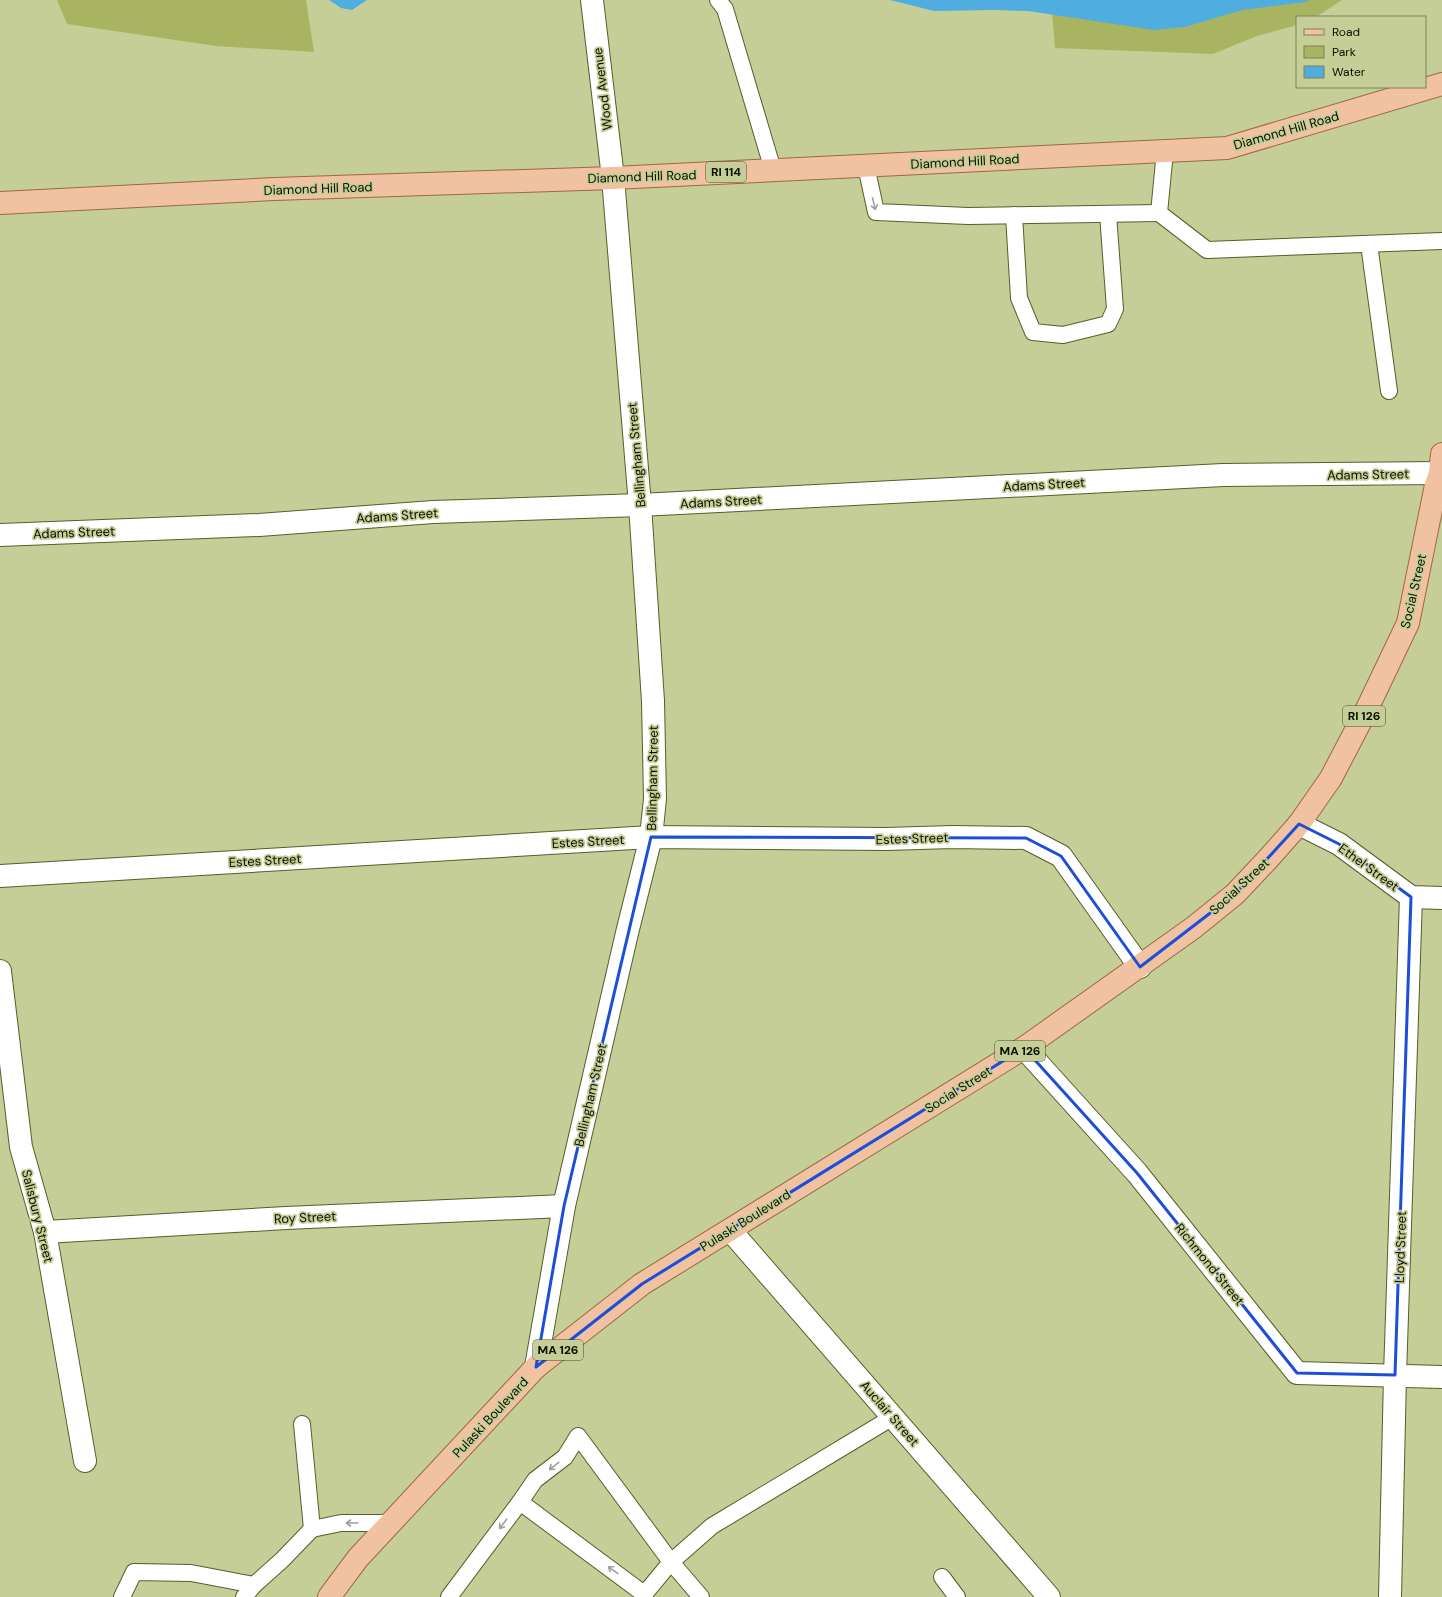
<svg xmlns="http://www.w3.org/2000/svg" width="1442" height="1597" viewBox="0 0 1442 1597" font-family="'DM Sans',sans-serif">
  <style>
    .green { fill: #a9b460 }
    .water { fill: #50addf }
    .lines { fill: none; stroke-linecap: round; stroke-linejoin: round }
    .lane-casing { stroke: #575d2a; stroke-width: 18 }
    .street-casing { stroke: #575d2a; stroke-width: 24 }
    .secondary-casing { stroke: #575d2a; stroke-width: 24 }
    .primary-casing { stroke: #9a6941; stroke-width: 24 }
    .lane { stroke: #fff; stroke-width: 16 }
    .street { stroke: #fff; stroke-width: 22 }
    .secondary { stroke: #fff; stroke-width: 22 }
    .primary { stroke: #f1c2a2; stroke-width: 22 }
    .oneway { stroke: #9e9f99 }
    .marked { fill: none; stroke: #1d4ed8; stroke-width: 3; stroke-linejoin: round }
    .labels { text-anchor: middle; stroke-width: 3.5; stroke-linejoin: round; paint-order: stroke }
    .shield { fill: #c6ce97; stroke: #44482d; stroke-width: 1 }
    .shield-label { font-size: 12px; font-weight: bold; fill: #0c0e00 }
    .street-label { font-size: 13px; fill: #0c0e00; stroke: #c6ce97 }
  </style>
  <rect width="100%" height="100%" fill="#c6ce97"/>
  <g class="green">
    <polygon points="57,0 306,0 314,52 216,46 67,24"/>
    <polygon points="1051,0 1342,0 1316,17 1297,17 1297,25 1257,36 1213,54 1055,48"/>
  </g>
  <g class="water">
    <polygon points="329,0 367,0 352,10 341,8"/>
    <polygon points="890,0 1310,0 1305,2 1242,10 1185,27 1154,30 1028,11 994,10 934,11"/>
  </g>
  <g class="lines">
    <g class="lane-casing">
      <g id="lane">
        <polyline points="718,0 725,9 773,170"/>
        <polyline points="1165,151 1159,213 1207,250 1442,241"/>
        <polyline points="866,166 876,212 968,216 1159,213"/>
        <polyline points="1014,215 1019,298 1033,332 1063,335 1108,324 1115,309 1108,214"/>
        <polyline points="1369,244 1389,391"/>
        <polyline points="302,1424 312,1529"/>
        <polyline points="520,1502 535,1480 565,1457 578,1436 671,1562 701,1597"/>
        <polyline points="942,1577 957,1597"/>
        <polyline points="122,1597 134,1572 191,1573 254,1585"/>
        <polyline points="244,1597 254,1585 282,1560 312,1529 341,1523 391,1523"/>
        <polyline points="449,1597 520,1502 644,1594"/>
        <polyline points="642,1597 671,1562 712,1526 893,1417"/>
      </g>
    </g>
    <g class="street-casing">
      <g id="street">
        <polyline points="0,535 259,525 433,512 640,505 1223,475 1442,473"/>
        <polyline points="1299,824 1339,844 1411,897 1442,898"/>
        <polyline points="0,876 651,837 886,839 952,837 1026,838 1061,856 1140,967"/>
        <polyline points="0,971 21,1147 45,1232 85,1461"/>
        <polyline points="730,1230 1049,1597"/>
        <polyline points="45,1232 286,1218 564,1206"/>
        <polyline points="536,1367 564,1206 627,933 651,837 655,799 653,701 640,505 613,178"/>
        <polyline points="1390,1597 1395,1375 1411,897"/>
      </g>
    </g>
    <g class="secondary-casing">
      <g id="secondary">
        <polyline points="592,0 613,178"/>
        <polyline points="1024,1048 1137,1173 1297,1373 1442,1377"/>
      </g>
    </g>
    <g class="primary-casing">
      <g id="primary">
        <polyline points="0,203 274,189 613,178 1227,148 1442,84"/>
        <polyline points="329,1597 358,1558 536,1367 642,1284 1024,1048 1193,928 1235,894 1268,859 1299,824 1331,778 1366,711 1408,623 1436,485 1440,473 1442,454"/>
      </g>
    </g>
    <use href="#lane" class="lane"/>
    <use href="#street" class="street"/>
    <use href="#secondary" class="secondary"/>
    <use href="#primary" class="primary"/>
  </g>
  <defs><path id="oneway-shaft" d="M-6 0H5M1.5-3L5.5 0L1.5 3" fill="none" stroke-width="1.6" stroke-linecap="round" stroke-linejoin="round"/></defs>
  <g class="oneway">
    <use href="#oneway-shaft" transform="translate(874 204) rotate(77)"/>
    <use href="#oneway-shaft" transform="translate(554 1466) rotate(142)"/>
    <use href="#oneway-shaft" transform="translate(352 1523) rotate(-180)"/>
    <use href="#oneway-shaft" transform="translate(503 1524) rotate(127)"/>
    <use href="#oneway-shaft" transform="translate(613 1570) rotate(-144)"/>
  </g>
  <path class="marked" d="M1299 824 1339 844 1411 897 1395 1375 1297 1373 1137 1173 1024 1048 642 1284 536 1367 564 1206 651 837 1026 838 1061 856 1140 967 1235 894Z"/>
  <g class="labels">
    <g class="shield">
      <rect x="706" y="162" width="40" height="20" rx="3"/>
      <rect x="1343" y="706" width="42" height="20" rx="3"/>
      <rect x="995" y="1041" width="50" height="20" rx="3"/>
      <rect x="533" y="1340" width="50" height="20" rx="3"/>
    </g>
    <g class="shield-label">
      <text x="726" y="176">RI 114</text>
      <text x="1364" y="720">RI 126</text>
      <text x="1020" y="1055">MA 126</text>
      <text x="558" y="1354">MA 126</text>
    </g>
    <g class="street-label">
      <text transform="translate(602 89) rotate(-97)" y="5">Wood Avenue</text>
      <text transform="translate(1286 130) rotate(-16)" y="5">Diamond Hill Road</text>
      <text transform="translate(965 161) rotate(-3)" y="5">Diamond Hill Road</text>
      <text transform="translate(642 176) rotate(-2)" y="5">Diamond Hill Road</text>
      <text transform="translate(318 188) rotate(-2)" y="5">Diamond Hill Road</text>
      <text transform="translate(636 455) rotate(-95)" y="5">Bellingham Street</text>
      <text transform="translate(1368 474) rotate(-1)" y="5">Adams Street</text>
      <text transform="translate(1044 484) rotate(-3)" y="5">Adams Street</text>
      <text transform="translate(721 501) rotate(-3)" y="5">Adams Street</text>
      <text transform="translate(397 515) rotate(-4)" y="5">Adams Street</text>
      <text transform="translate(74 532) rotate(-2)" y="5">Adams Street</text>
      <text transform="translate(1413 591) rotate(-77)" y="5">Social Street</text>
      <text transform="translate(652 778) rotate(-89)" y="5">Bellingham Street</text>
      <text transform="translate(912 838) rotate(-2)" y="5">Estes Street</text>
      <text transform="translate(588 841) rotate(-3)" y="5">Estes Street</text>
      <text transform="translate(265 860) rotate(-3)" y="5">Estes Street</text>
      <text transform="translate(1369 867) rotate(36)" y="5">Ethel Street</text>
      <text transform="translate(1239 886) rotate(-43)" y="5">Social Street</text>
      <text transform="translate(958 1089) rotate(-32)" y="5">Social Street</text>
      <text transform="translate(590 1095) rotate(-77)" y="5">Bellingham Street</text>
      <text transform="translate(38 1216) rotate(76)" y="5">Salisbury Street</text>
      <text transform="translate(305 1217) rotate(-3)" y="5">Roy Street</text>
      <text transform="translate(745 1220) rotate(-32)" y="5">Pulaski Boulevard</text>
      <text transform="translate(1400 1247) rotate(-88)" y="5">Lloyd Street</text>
      <text transform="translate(1210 1264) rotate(51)" y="5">Richmond Street</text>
      <text transform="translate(890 1413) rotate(49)" y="5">Auclair Street</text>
      <text transform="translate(490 1417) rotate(-47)" y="5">Pulaski Boulevard</text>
    </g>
  </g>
  <rect x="1296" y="16" width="130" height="72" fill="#c6ce97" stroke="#7c815b"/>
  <rect x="1304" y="29" width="20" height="6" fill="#f1c2a2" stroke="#7c815b"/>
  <text x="1332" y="36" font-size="12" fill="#0c0e00">Road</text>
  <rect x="1304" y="46" width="20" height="12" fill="#a9b460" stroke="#7c815b"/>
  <text x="1332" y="56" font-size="12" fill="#0c0e00">Park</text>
  <rect x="1304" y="66" width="20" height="12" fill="#50addf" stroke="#7c815b"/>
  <text x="1332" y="76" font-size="12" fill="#0c0e00">Water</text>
</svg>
